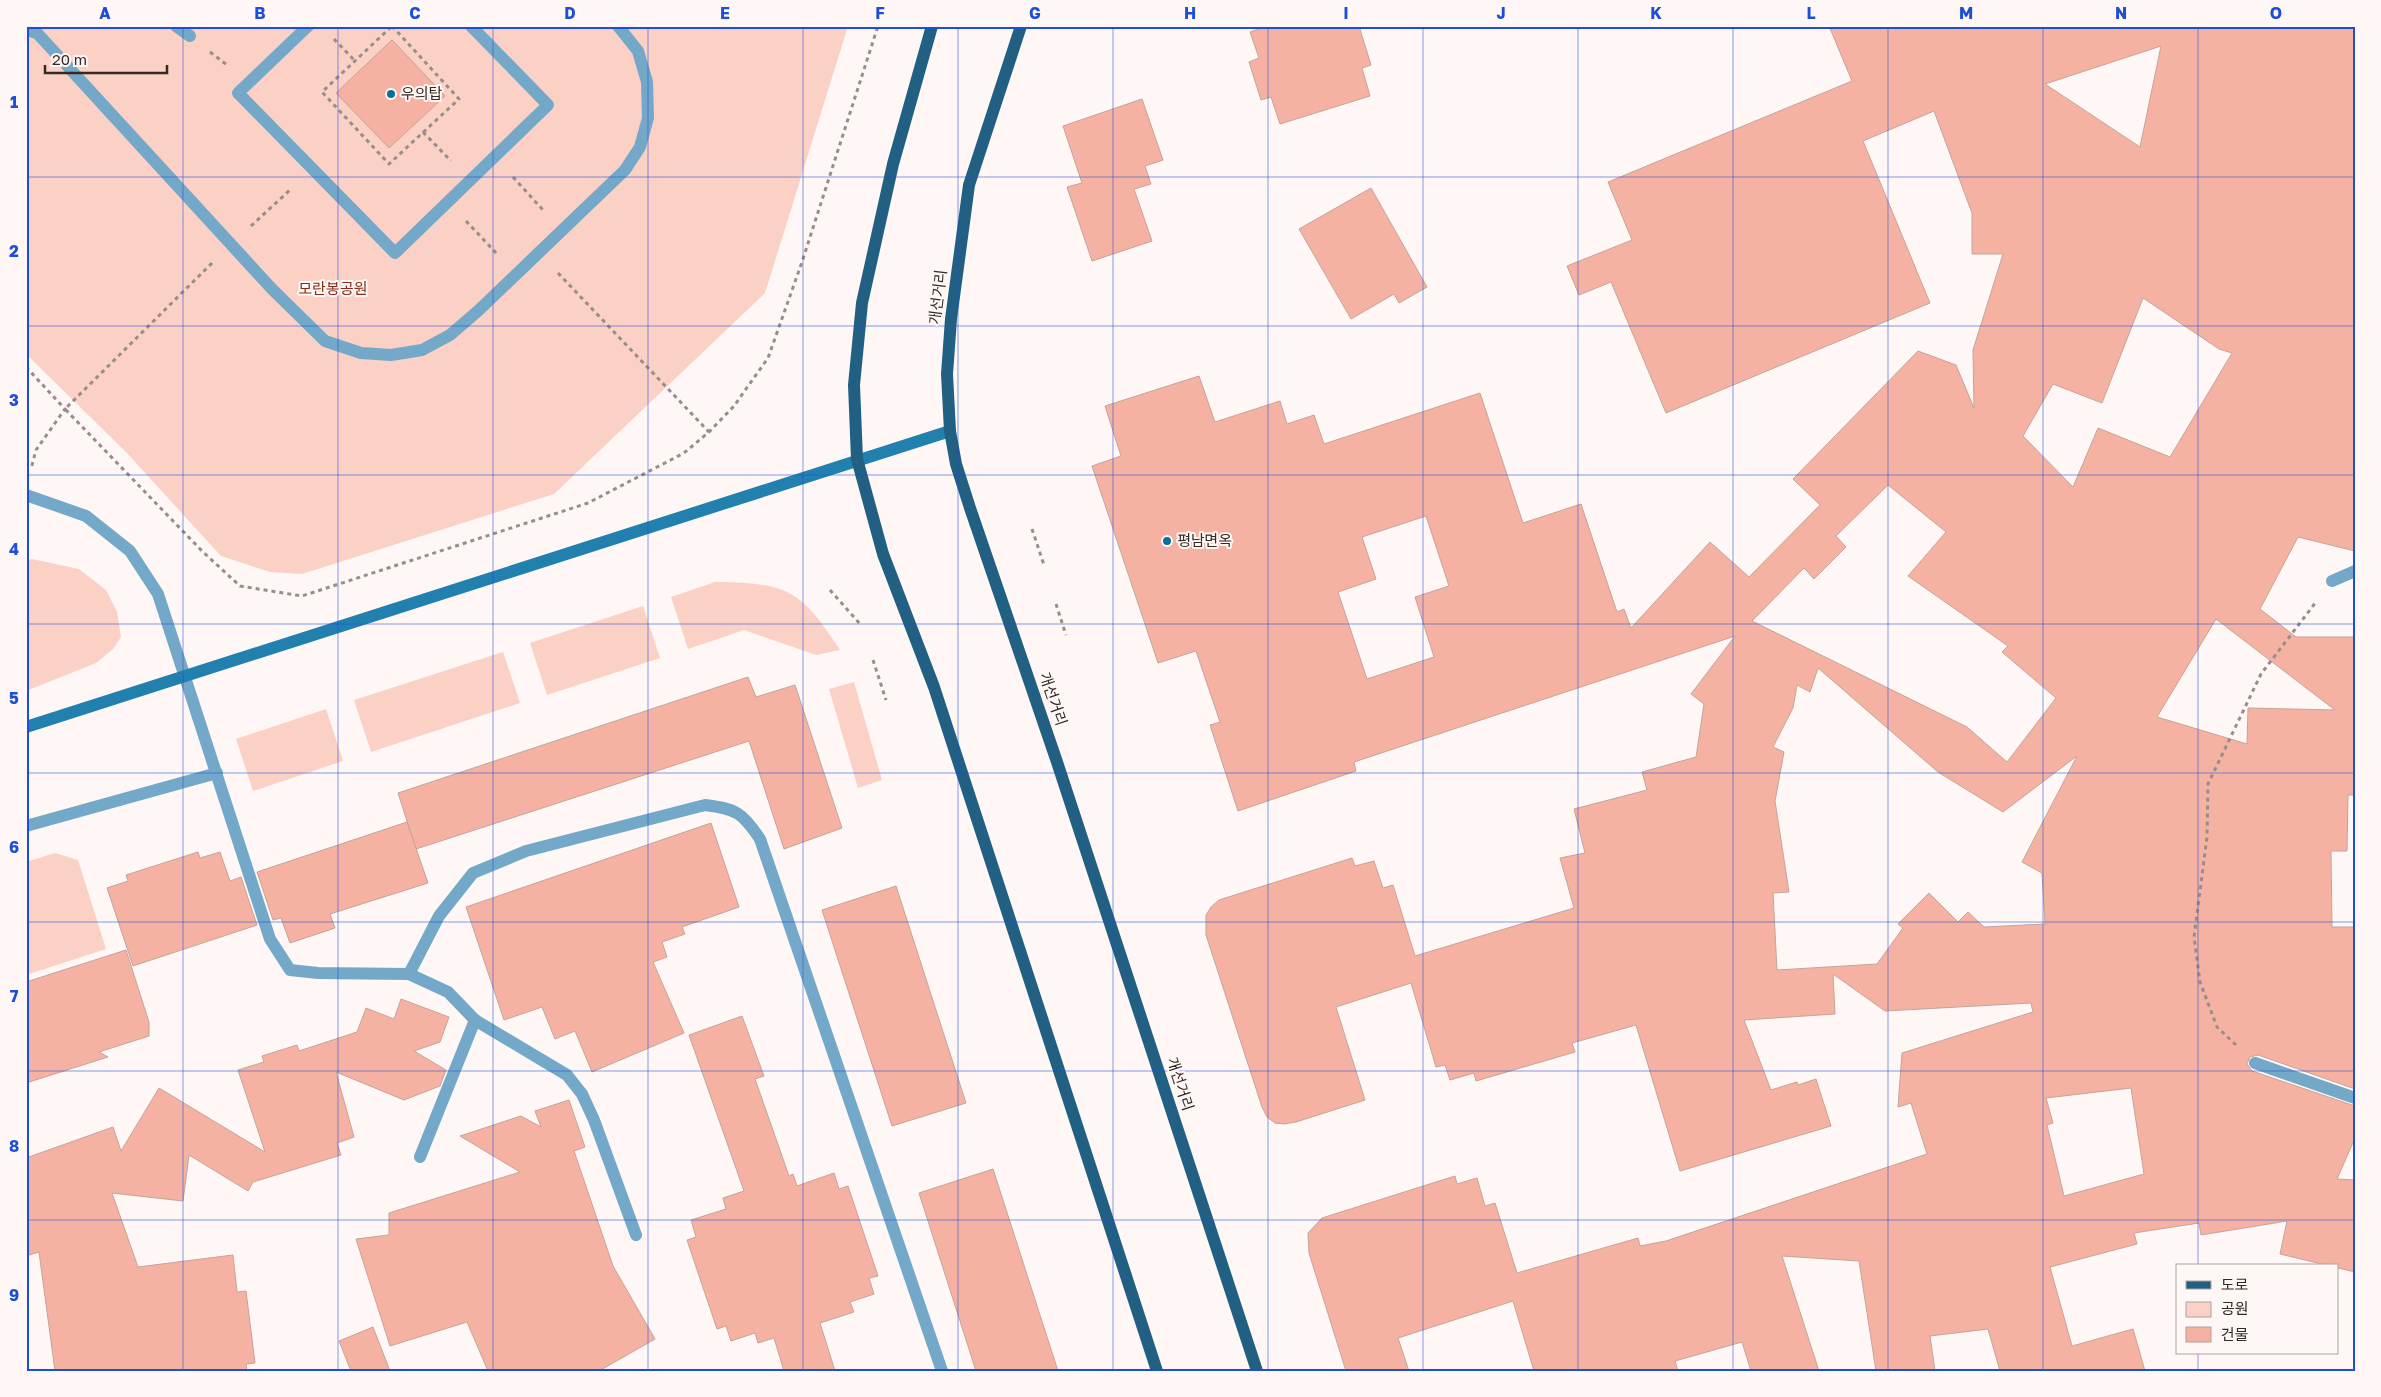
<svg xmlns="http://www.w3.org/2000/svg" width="2381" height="1397" viewBox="0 0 2381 1397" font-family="'Golos Text','Noto Sans KR',sans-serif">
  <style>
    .green { fill: #fbd0c5 }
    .building { fill: #f5b2a2; stroke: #c5a39b; fill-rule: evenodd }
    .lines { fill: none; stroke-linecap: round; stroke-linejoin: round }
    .path { stroke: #988d8b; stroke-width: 3; stroke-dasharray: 4 4; stroke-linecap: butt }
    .lane { stroke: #74a8c9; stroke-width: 12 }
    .street { stroke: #74a8c9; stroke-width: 12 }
    .secondary { stroke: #2280af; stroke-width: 12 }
    .primary { stroke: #216082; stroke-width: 12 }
    .grid { fill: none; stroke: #1d4ed8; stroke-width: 1; stroke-opacity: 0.55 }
    .poi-dot { fill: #096f9c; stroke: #fef7f5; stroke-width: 2 }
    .labels { text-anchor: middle; stroke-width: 4; stroke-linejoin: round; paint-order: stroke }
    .poi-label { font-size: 15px; fill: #352825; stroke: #fef7f5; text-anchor: start }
    .park-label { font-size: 15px; fill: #892b16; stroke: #fef7f5 }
    .street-label { font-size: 15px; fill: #352825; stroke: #fef7f5 }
    .neatline { fill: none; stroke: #1d4ed8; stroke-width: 2 }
    .grid-label { font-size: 16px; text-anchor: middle; font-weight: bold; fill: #1d4ed8 }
  </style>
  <rect width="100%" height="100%" fill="#fef7f5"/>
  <g class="green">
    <polygon points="26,26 848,26 765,293 554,494 302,574 270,572 221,556 126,452 26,354"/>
    <polygon points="32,559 79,569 106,590 117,612 121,637 113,649 96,663 26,691 26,561"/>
    <path d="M715 582C788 583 800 589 840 650L816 655 744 630 688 649 671 597Z"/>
    <polygon points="643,606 660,658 547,695 530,643"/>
    <polygon points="503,652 520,703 371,752 354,700"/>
    <polygon points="854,682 882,780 858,788 829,689"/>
    <polygon points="326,709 343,761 253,791 236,739"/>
    <polygon points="55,853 78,860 106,949 26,975 26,862"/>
  </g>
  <g class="building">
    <polygon points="1267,26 1359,26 1371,65 1362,68 1370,96 1280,124 1271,97 1261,100 1249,62 1259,58 1250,32"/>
    <path d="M1829 26H2355V551L2298 537 2260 609 2296 637H2355V795H2348L2347 851H2331L2332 927H2355V1089L2258 1055 2250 1057 2247 1064 2252 1071 2355 1106V1138L2337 1179 2355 1180V1272L2280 1254 2287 1221 2201 1235 2199 1223 2134 1233 2137 1244 2050 1267 2072 1346 2133 1329 2145 1371H2000L1988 1329 1930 1336 1935 1371H1876L1859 1261 1782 1256 1819 1371H1751L1742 1342 1675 1361 1678 1371H1534L1513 1301 1398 1338 1409 1371H1346L1309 1253 1308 1233 1322 1218 1455 1176 1457 1184 1477 1178 1485 1206 1495 1203 1517 1273 1638 1238 1640 1246 1666 1241 1927 1154 1911 1103 1898 1107 1902 1053 2033 1012 2031 1003 1885 1011 1833 974 1835 1014 1744 1020 1771 1090 1797 1082 1798 1085 1816 1079 1831 1126 1680 1171 1636 1025 1572 1043 1575 1052 1476 1081 1474 1073 1450 1080 1445 1065 1436 1067 1411 983 1336 1007 1365 1100 1296 1122 1284 1124 1275 1123 1267 1117 1262 1107 1206 935V915L1211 907 1219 900 1352 858 1355 866 1374 861 1383 888 1393 885 1415 956 1574 908 1560 858 1585 853 1574 809 1647 790 1642 772 1696 757 1704 704 1691 694 1735 636 1354 762 1356 771 1238 811 1210 725 1220 722 1196 651 1158 663 1092 466 1121 456 1105 406 1199 376 1215 422 1280 401 1287 424 1314 415 1324 444 1480 393 1523 523 1581 504 1617 612 1624 609 1631 628 1710 542 1749 577 1820 505 1793 479 1918 351 1956 365 1974 408 1973 350 2003 254H1972V213L1934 111 1863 141 1930 303 1666 413 1611 282 1579 295 1567 266 1632 240 1608 182 1852 81ZM2161 46 2140 147 2045 84ZM2143 298 2219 349 2232 353 2170 457 2098 428 2073 487 2023 436 2053 384 2102 403ZM1888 485 1946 532 1908 576 2008 646 2002 652 2056 698 2007 762 1967 727 1752 621 1804 568 1814 579 1846 547 1836 536ZM1426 516 1449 586 1415 597 1434 657 1367 679 1338 592 1376 579 1362 537ZM2216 619 2335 710 2248 708 2247 744 2157 717ZM1818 668 1938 772 2003 812 2077 756 2022 862 2042 873 2045 924 1984 927 1968 912 1958 922 1929 893 1898 924 1903 928 1877 964 1777 970 1773 893 1789 892 1775 801 1784 752 1773 747 1793 708 1797 685 1810 692ZM2131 1088 2144 1174 2064 1196 2047 1125 2053 1123 2046 1098Z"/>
    <polygon points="392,40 445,96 389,148 336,93"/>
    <polygon points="1142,99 1163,160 1145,166 1151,184 1134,189 1152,241 1092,261 1067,187 1082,183 1063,126"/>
    <polygon points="1371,188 1427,287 1399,303 1394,294 1351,319 1299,229"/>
    <polygon points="748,677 756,697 795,685 842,828 784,849 749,741 416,849 398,793"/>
    <polygon points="407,822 428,883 330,914 335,928 290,943 281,918 273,920 257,872"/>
    <polygon points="711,823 739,907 682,927 685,934 662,942 667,957 653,962 684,1033 592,1072 575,1031 555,1039 542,1007 504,1020 466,907"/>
    <polygon points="198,852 200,858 220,852 230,881 241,877 257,925 133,966 107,888 128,881 126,875"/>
    <polygon points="896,886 966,1103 892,1126 822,910"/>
    <polygon points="126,950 149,1022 149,1036 99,1052 108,1057 26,1083 26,982"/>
    <polygon points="401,999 449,1017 440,1042 414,1051 446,1070 440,1086 404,1100 336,1072 354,1137 337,1143 341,1155 253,1182 248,1191 189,1155 183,1201 112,1193 138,1267 233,1255 237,1292 246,1291 255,1363 246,1364 247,1371 55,1371 39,1252 26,1256 26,1158 113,1127 121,1151 159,1088 265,1152 238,1070 264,1062 262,1056 297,1045 299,1051 357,1032 366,1008 394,1019"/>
    <polygon points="742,1016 764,1076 755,1079 789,1176 793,1174 797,1186 834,1173 839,1189 848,1186 878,1276 869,1278 874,1294 850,1302 854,1312 820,1323 835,1371 784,1371 774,1338 758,1343 755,1333 731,1341 726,1326 717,1329 687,1240 696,1237 691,1220 726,1209 723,1198 744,1191 689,1035"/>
    <polygon points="569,1100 585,1147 574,1151 613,1266 655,1339 599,1371 488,1371 467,1322 390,1346 356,1239 389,1235 389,1213 520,1172 460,1136 521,1116 541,1127 535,1111"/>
    <polygon points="993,1169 1058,1371 976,1371 919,1193"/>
    <polygon points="373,1327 390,1371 351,1371 339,1341"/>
  </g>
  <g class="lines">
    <g class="path">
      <polygon points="392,26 459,99 389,164 322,92"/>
      <polyline points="334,39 355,61"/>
      <polyline points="210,52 227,65"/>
      <polyline points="423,132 451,161"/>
      <polyline points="513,177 543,210"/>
      <polyline points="466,221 498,255"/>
      <polyline points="251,226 292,188"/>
      <polyline points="212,263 65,409 203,552 240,586 302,596 588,503 684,453 709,432 734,406 768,358 802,262 878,26"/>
      <polyline points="558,273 709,432"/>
      <polyline points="26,367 65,409 36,450 31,469"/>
      <polyline points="1032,529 1044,565"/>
      <polyline points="830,590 861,625"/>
      <polyline points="1056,604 1066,635"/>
      <polyline points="873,660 886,700"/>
      <polyline points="2236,1045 2217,1027 2200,982 2194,937 2207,837 2208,784 2261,674 2316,602"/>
    </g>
    <g class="lane">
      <polyline points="176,26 190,36"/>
      <polyline points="26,29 38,34 272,289 325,341 361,353 391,355 422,350 450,335 479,310 625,170 640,147 648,118 647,82 638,51 618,26"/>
    </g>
    <g class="street">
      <polyline points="308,26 238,93 395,253 548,105 471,26"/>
      <polyline points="26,495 86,516 130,551 158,594 270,939 290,970 318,973 409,974 448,992 475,1020 567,1075 582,1094 594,1120 636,1235"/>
      <polyline points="2332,581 2355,571"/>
      <polyline points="26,826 217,773"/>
      <path d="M409 974 439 916 473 873 526 851 705 805C736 809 742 812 760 839L942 1371"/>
      <polyline points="2255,1063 2355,1098"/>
      <polyline points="420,1157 475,1020"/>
    </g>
    <polyline class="secondary" points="26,727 950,431"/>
    <g class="primary">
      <polyline points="932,26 893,164 862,303 854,385 857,459 883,554 934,687 1157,1371"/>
      <polyline points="1021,26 969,185 951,319 947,374 950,431 956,464 970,508 1057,762 1257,1371"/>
    </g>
  </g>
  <path class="grid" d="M183 26V1371M338 26V1371M493 26V1371M648 26V1371M803 26V1371M958 26V1371M1113 26V1371M1268 26V1371M1423 26V1371M1578 26V1371M1733 26V1371M1888 26V1371M2043 26V1371M2198 26V1266M26 177H2355M26 326H2355M26 475H2355M26 624H2355M26 773H2355M26 922H2355M26 1071H2355M26 1220H2355M2198 1353V1371"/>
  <g class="poi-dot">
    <circle cx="391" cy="94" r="5"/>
    <circle cx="1167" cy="541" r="5"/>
  </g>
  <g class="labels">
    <g class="poi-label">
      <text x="401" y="99">우의탑</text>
      <text x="1177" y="546">평남면옥</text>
    </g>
    <g class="park-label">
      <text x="333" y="294">모란봉공원</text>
    </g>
    <g class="street-label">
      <text transform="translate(938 297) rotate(-83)" y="5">개선거리</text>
      <text transform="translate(1053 699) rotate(71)" y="5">개선거리</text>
      <text transform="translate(1180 1084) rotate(72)" y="5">개선거리</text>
    </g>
  </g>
  <rect width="2381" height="1397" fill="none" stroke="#fef7f5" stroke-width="55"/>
  <rect x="2176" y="1264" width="162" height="90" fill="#fef7f5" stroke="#aea4a2"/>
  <rect x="2186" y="1281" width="25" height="8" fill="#216082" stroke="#aea4a2"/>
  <text x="2221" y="1290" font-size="15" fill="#352825">도로</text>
  <rect x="2186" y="1302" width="25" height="15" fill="#fbd0c5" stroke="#aea4a2"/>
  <text x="2221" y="1314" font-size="15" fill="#352825">공원</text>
  <rect x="2186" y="1327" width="25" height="15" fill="#f5b2a2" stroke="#aea4a2"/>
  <text x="2221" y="1340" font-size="15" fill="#352825">건물</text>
  <path d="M45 65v8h122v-8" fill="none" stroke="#352825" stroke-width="2.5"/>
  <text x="52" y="65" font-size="15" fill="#352825" stroke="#fef7f5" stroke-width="4" paint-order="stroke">20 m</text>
  <rect x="28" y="28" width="2326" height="1342" class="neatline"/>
  <g class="grid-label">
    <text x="105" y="19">A</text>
    <text x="260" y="19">B</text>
    <text x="415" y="19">C</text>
    <text x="570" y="19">D</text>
    <text x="725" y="19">E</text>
    <text x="880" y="19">F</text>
    <text x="1035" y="19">G</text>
    <text x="1190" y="19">H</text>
    <text x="1346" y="19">I</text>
    <text x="1501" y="19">J</text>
    <text x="1656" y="19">K</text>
    <text x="1811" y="19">L</text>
    <text x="1966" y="19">M</text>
    <text x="2121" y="19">N</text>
    <text x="2276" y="19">O</text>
    <text x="14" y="108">1</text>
    <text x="14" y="257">2</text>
    <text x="14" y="406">3</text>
    <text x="14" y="555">4</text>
    <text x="14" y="704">5</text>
    <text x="14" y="853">6</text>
    <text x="14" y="1002">7</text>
    <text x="14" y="1152">8</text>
    <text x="14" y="1301">9</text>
  </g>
</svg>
